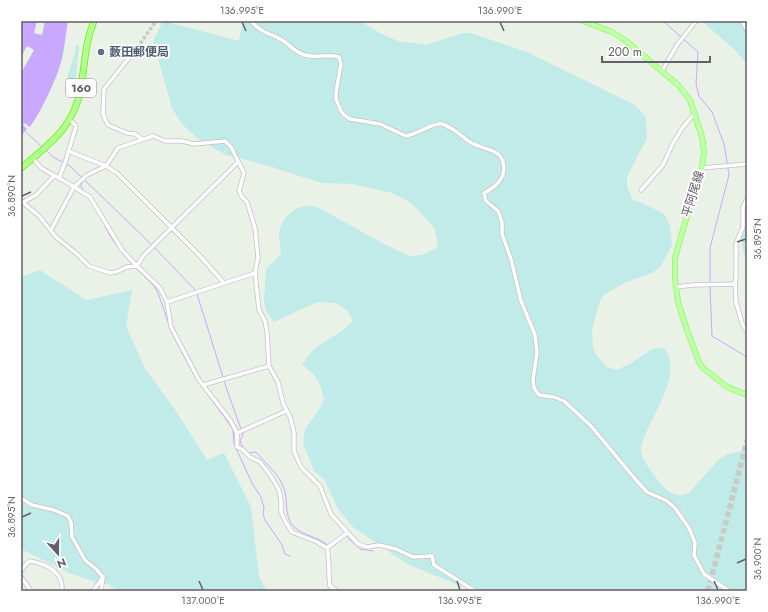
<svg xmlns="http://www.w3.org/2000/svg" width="768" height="612" viewBox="0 0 768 612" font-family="Jost,'Noto Sans JP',sans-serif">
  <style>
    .green { fill: #c1ebe8 }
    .water { fill: #c9a9ff }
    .pier { fill: #eaf1e6 }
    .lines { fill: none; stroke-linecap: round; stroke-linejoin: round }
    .stream { stroke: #c9a9ff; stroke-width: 1 }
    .minor-tunnel { stroke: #c8ccc6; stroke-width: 3.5; stroke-dasharray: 3.5 2; stroke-linecap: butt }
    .highway-tunnel { stroke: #c8ccc6; stroke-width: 5.5; stroke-dasharray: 5.5 3; stroke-linecap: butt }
    .minor-casing { stroke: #c5c0c8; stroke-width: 5 }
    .major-casing { stroke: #8eff52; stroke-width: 6 }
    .highway-casing { stroke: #5ef800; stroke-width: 7 }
    .minor { stroke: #fff; stroke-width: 3.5 }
    .major { stroke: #c0ffae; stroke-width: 4.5 }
    .highway { stroke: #b3ff90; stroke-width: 5.5 }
    .ticks { fill: none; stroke: #635e68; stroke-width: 1.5 }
    .service-dot { fill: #5c6f8a; stroke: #fff; stroke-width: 1.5 }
    .labels { text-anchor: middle; stroke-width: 4; stroke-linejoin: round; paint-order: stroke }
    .shield { fill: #fff; stroke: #928e95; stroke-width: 1 }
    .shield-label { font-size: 11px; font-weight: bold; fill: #635e68 }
    .service-label { font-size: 12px; font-weight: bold; fill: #4e5e75; stroke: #fff; text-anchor: start }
    .street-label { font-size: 12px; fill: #635e68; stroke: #fff }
    .neatline { fill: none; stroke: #635e68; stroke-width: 1.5 }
    .ticks-label { font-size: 10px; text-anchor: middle; fill: #635e68 }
  </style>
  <rect width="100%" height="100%" fill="#eaf1e6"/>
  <g class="green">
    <path d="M163 21 239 41 243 21H360L379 33 398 41 426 45 463 33H471L527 52 635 105 646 117 647 139 639 153 627 177V186L632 199 659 211 665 215 670 227 672 246 660 267 652 273 626 282 604 295 599 303 592 330 593 349 597 356 607 367 616 370 630 364 652 349 658 348 665 349C682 373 655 410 646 433 644 438 641 445 641 451 642 460 656 478 662 485 670 494 678 498 689 493L718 460 728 454 747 450V591H470L466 588 407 564 353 527 338 509 324 479 314 471 303 443 305 429 320 408 324 399 320 385 314 375 302 364 315 348 342 331 353 321 347 310 336 303 317 302 274 322 266 311 264 301 266 269 281 254C281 248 279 242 279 236 279 222 293 206 307 206 311 205 315 207 319 208L386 245 410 256 423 255 435 249 438 244 435 230 431 224 411 203 392 193 352 184 322 183 255 162 226 155 198 139 183 125 172 108 153 41Z"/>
    <polygon points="702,21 747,21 747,64 735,50"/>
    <polygon points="76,45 79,46 75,84 66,81 75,53"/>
    <path d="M747 202V261C740 246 737 216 747 202Z"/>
    <polygon points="40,270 86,300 132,290 126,326 145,369 174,408 207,460 224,453 251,507 259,577 267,591 118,591 108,584 96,582 71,574 21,549 21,277"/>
  </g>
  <path class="water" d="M21 21H68C66 32 65 43 63 54 59 75 42 110 30 127L24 123 23 125 27 129 21 135Z"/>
  <g class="pier">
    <polygon points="37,21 45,21 42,35 34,33"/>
    <polygon points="27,46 34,50 21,73 21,57"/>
  </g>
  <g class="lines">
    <g class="stream">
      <polyline points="663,21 698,52 696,84 699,96 712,112 724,144 729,175 710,248 710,282"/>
      <polyline points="25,131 42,147"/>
      <polyline points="46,150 53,157 70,166 152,245"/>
      <polyline points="82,182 81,186 84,192"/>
      <path d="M104 224C111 240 121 252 133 265"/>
      <polyline points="154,247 196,291"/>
      <polyline points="135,267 154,286 158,293 172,333 194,375"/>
      <polyline points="710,286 712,336 747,357"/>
      <polyline points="197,294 227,390 241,429"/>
      <polyline points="198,381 233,429 234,444 252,483 261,497 264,508 263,514 265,520 282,545 285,554 290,556"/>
      <path d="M242 432 243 435 240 441 243 448 249 453 256 452C265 463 278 473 283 486 289 498 283 516 294 527 304 536 319 537 329 546"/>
      <polyline points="346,536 360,549 373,551"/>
      <polyline points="332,547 343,538"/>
    </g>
    <polyline class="minor-tunnel" points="137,48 156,21"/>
    <polyline class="highway-tunnel" points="708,591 747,441"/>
    <g class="minor-casing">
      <g id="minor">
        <path d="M251 21C261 33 270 33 282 40 290 45 296 53 305 55 317 59 326 53 339 57L341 64 336 92V99L341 111 344 115 350 119 380 124 406 136C415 135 435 122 442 124 453 127 461 136 470 142 479 148 490 148 498 154 501 156 502 159 503 162 507 177 496 187 484 193L486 201 498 211 502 222V234L511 259 521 301 535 335 537 352 533 380 534 388 539 395 554 397 564 401 591 426 636 480 647 492 667 501 675 508 689 528 695 543 694 555 704 574 729 591"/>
        <polyline points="742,21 747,30"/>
        <polyline points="137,48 104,89 103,113 104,117 108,125 127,133 135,134 142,139"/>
        <polyline points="662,71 677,45 696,21"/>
        <polyline points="68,151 106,166 117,173 200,256 224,283"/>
        <path d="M33 158 41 168 66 182 90 197 122 250 137 266 160 288 167 302 171 327 199 380 230 420 237 433V447L242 449 250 457 260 462 271 476 279 490 281 501V512L285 521 292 532 317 542 327 548C330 560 328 574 330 586L337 591"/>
        <polyline points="702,168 747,164"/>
        <polyline points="59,178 66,160 76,126 70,120"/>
        <polyline points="641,190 663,165 673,143 683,127 695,113"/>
        <polyline points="747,199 743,207 743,227 736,244 736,277 735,284 736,302 742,323 745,329 747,330"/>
        <polyline points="21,201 39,216 56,237 77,254 89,266 110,273 116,272 127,267 137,266 143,256 238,162"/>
        <polyline points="22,203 36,195 54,176"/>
        <polyline points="51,230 74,187 87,175 106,166 118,148 153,136 165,141 182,141 194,144 225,141 231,147 244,173 239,191 242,197 247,202 255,228 258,257 255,273 259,310 265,321 267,332 269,366 278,382 283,403 290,417 294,432 294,451 301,467 320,486 331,514 358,544 367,547 379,545 396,549 413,557 432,556 434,565 475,591"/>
        <polyline points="676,287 693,285 735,284"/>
        <polyline points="167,302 255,273"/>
        <polyline points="203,385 269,366"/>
        <polyline points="237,433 286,411"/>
        <polyline points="21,498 32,505 54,510 68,516 71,522 72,537 85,560 97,570 103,577"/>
        <polyline points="327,548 347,533"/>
        <path d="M21 571 27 563 30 561C46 564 64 572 62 591"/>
        <polyline points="21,577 31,591"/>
        <polyline points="93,591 103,577 101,591"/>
      </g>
    </g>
    <g class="major-casing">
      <polyline id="major" points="583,21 612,32 625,40 678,85 690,100 702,137 704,152 702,168 692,198 675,258 675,278 678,302 687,330 699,362 703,368 727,387 747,395"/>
    </g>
    <g class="highway-casing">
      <path id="highway" d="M21 168C50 144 75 126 81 87 85 63 85 43 94 21"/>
    </g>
    <use href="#minor" class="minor"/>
    <use href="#major" class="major"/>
    <use href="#highway" class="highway"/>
  </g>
  <path class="ticks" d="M242 22 246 31M500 22 504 31M22 196 31 192M737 242 746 239M22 517 31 513M737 563 746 559M199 581 203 590M457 581 460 590M714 581 718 590"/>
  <circle class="service-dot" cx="101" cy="52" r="4"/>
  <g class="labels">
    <rect class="shield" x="66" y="79" width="30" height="18" rx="3"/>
    <g class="shield-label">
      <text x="81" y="92">160</text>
    </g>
    <g class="service-label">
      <text x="109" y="56">藪田郵便局</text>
    </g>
    <g class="street-label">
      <text transform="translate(693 194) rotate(-73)" y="4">平阿尾線</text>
    </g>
  </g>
  <rect width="768" height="612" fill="none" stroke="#ffffff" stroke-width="44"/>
  <g transform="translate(58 554) rotate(159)" stroke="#ffffff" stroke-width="3" paint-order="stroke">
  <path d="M0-3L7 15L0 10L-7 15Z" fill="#635e68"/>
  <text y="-6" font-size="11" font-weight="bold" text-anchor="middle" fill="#635e68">N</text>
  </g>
  <path d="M602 56v6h108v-6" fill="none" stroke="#635e68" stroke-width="2"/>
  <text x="608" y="56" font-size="12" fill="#635e68" stroke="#ffffff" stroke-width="3" paint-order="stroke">200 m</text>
  <rect x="22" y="22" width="724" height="568" class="neatline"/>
  <g class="ticks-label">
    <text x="242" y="14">136.995°E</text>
    <text x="500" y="14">136.990°E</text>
    <text transform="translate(11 196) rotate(-90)" y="4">36.890°N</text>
    <text transform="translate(757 239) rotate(-90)" y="4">36.895°N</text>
    <text transform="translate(11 517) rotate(-90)" y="4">36.895°N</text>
    <text transform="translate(757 559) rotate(-90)" y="4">36.900°N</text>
    <text x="203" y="604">137.000°E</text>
    <text x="460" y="604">136.995°E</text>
    <text x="718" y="604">136.990°E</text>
  </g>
</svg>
